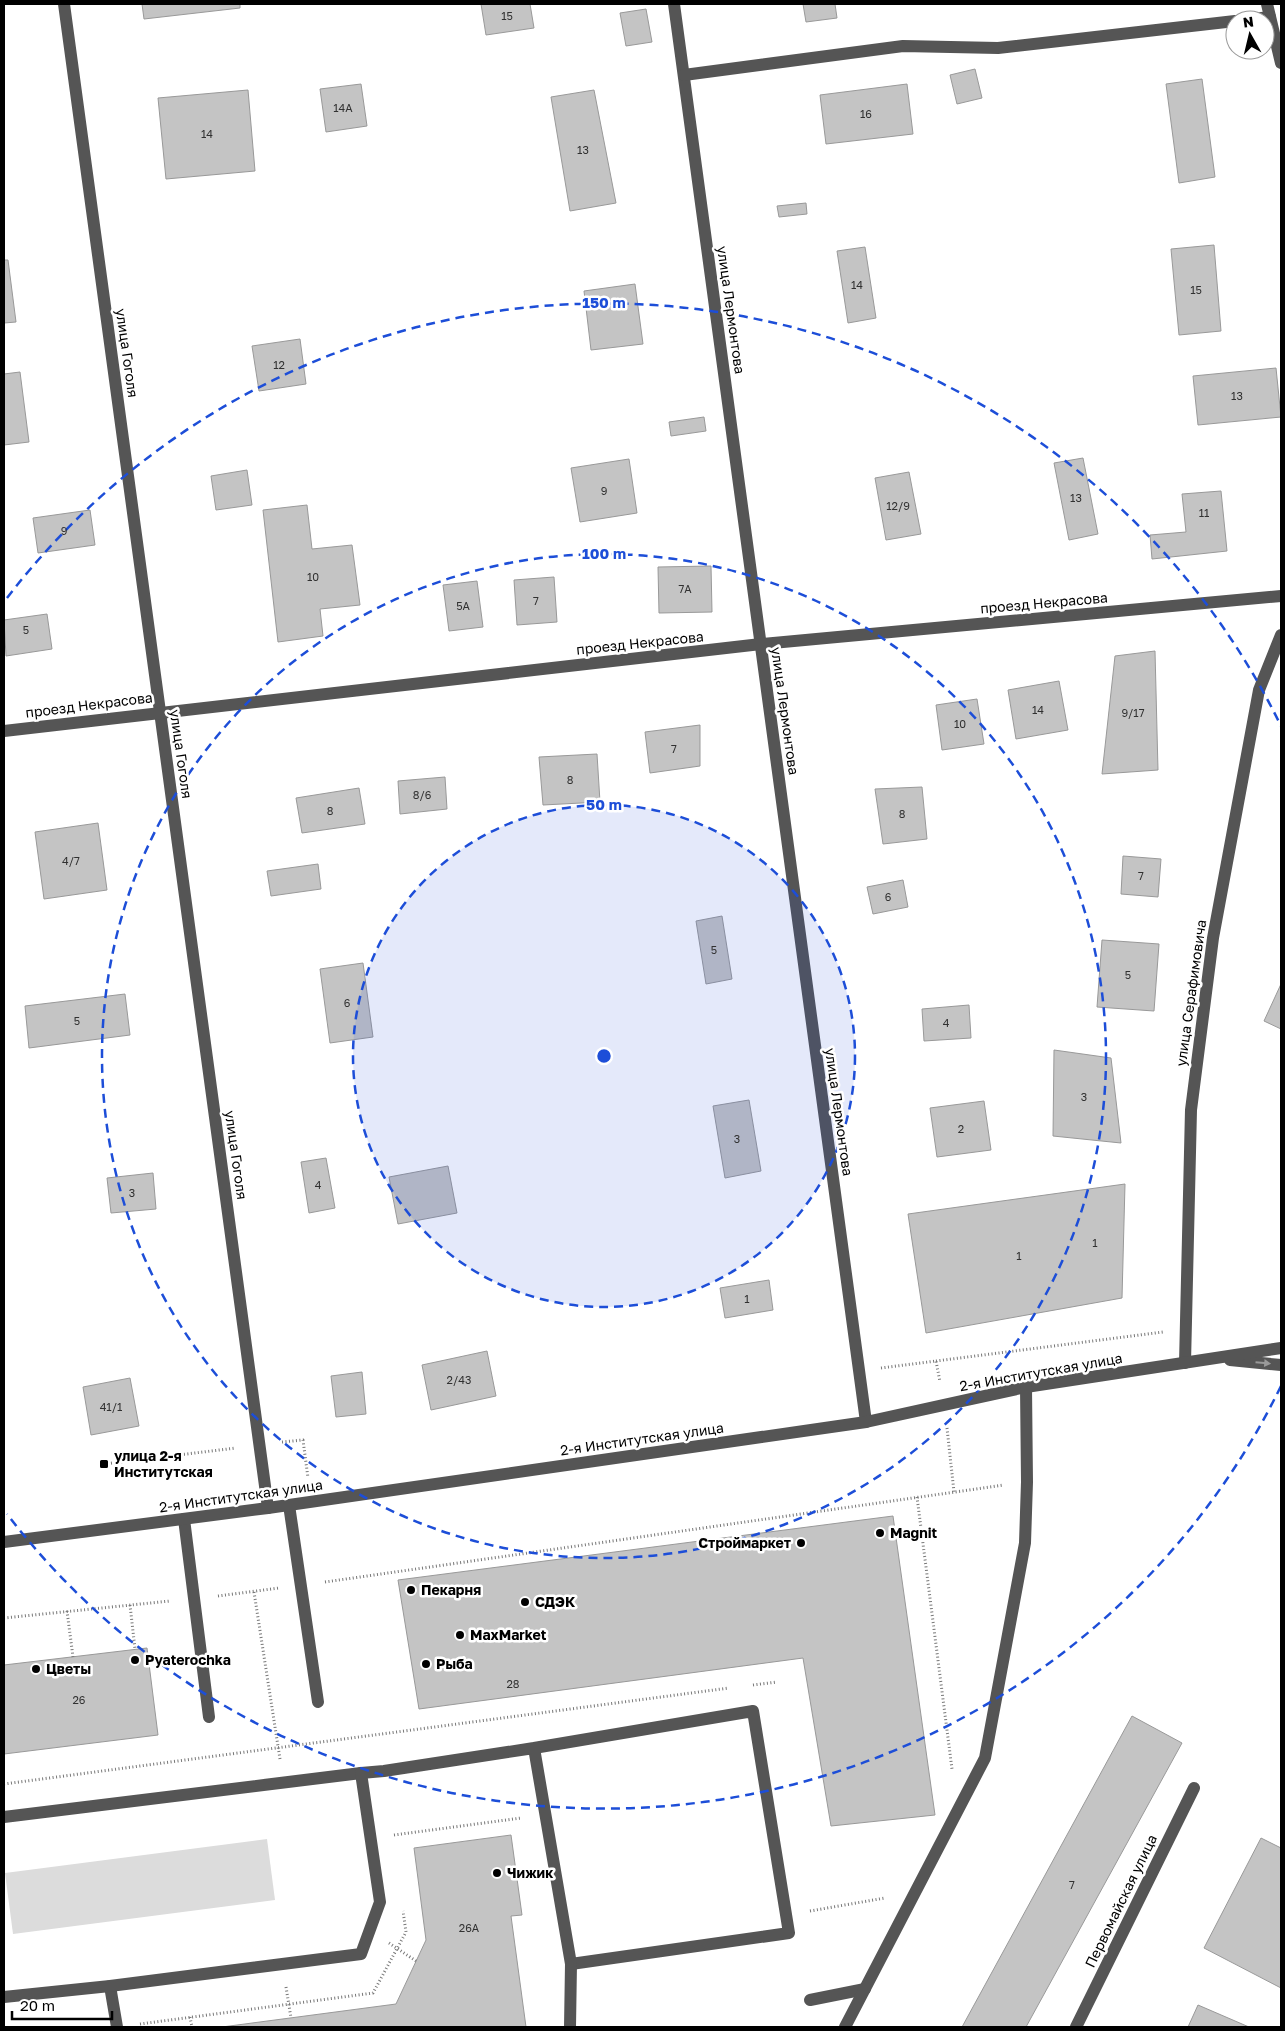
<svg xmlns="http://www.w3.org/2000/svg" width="1285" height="2031" viewBox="0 0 1285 2031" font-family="'Golos Text',sans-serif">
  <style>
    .green { fill: #dcdcdc }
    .building { fill: #c4c4c4; stroke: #999 }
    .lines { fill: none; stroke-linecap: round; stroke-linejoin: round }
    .path { stroke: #777; stroke-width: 3; stroke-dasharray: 1 2.5; stroke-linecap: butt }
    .minor { stroke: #555; stroke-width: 12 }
    .oneway { fill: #999 }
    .ring { fill: none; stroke: #1d4ed8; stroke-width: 2.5; stroke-dasharray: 9 6 }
    .poi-dot { fill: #000; stroke: #fff; stroke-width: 2 }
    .labels { text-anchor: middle; stroke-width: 5; stroke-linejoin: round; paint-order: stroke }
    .number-label { font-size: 11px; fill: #313131 }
    .street-label { font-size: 14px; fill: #000; stroke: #fff }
    .poi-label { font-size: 14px; font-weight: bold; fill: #000; stroke: #fff; text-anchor: start }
    .centre { fill: #1d4ed8; stroke: #fff; stroke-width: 2.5 }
    .ring-label { font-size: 15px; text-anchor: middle; font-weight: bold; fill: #1d4ed8; stroke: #fff; stroke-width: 5; stroke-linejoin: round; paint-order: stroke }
  </style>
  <rect width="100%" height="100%" fill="#fff"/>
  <polygon class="green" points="267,1839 275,1900 13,1934 5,1873"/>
  <g class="building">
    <polygon points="142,4 240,4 240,8 144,19"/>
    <polygon points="481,4 530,4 534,28 486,35"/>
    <polygon points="803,4 835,4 837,18 806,22"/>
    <polygon points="646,9 652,42 626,46 620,13"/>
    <polygon points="975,69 982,98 957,104 950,75"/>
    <polygon points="1202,79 1215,177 1179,183 1166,84"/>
    <polygon points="361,84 367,126 326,132 320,89"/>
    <polygon points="907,84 913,134 826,144 820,95"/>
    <polygon points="248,90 255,171 166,179 158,98"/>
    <polygon points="594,90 616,203 570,211 551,97"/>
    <polygon points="806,203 807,214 779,217 777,206"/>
    <polygon points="1214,245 1221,331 1179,335 1171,249"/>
    <polygon points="865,247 876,318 848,323 837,251"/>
    <polygon points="4,260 8,260 16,322 4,323"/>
    <polygon points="635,284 643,344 591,350 584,291"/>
    <polygon points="300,339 306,384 259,391 252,346"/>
    <polygon points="1276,368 1281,417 1198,425 1193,376"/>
    <polygon points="20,372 29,442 4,445 4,374"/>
    <polygon points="704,417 706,431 671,436 669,422"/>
    <polygon points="1083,458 1098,534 1069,540 1054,463"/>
    <polygon points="629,459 637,513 580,522 571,468"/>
    <polygon points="247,470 252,505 216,510 211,476"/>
    <polygon points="909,472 921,534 886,540 875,478"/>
    <polygon points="1221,491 1227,551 1152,559 1150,535 1186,532 1182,494"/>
    <polygon points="307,505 312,549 352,545 360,605 320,609 323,636 278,642 263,510"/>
    <polygon points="90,510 95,545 38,553 33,518"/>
    <polygon points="711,566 712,612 659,613 658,567"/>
    <polygon points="554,577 557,622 517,625 514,580"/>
    <polygon points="477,581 483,627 449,631 443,585"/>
    <polygon points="47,614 52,649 6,656 4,620"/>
    <polygon points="1155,651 1158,770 1102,774 1115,656"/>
    <polygon points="1059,681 1068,730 1016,739 1008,690"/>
    <polygon points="977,699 984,744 942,750 936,705"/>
    <polygon points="700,725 700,766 650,773 645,732"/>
    <polygon points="597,754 600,802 543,805 539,757"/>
    <polygon points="445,777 447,809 400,814 398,781"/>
    <polygon points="922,787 927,839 883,844 875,789"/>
    <polygon points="359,788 365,824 302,833 296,798"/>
    <polygon points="98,823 107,890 44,899 35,832"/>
    <polygon points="1123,856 1161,859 1158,897 1121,894"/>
    <polygon points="318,864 321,889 271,896 267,871"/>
    <polygon points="903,880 908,907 873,914 867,887"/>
    <polygon points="722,916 732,979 706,984 696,921"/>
    <polygon points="1102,940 1159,944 1154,1011 1097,1007"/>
    <polygon points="363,963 373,1037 330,1043 320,969"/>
    <polygon points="1281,984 1281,1029 1264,1021"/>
    <polygon points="125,994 130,1035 29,1048 25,1006"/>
    <polygon points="969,1005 971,1038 924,1041 922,1009"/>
    <polygon points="1054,1050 1111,1058 1121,1143 1053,1136"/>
    <polygon points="749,1100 761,1171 725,1178 713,1106"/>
    <polygon points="984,1101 991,1150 937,1157 930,1108"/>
    <polygon points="326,1158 335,1208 309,1213 301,1162"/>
    <polygon points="448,1166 457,1213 398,1224 389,1177"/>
    <polygon points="153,1173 156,1209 111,1213 107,1178"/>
    <polygon points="1125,1184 1122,1298 926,1333 908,1214"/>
    <polygon points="769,1280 773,1310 725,1318 720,1288"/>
    <polygon points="487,1351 496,1396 431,1410 422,1365"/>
    <polygon points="362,1372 366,1414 336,1417 331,1376"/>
    <polygon points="130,1378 139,1426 91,1435 83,1387"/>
    <polygon points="893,1516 935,1815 831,1826 803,1658 419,1709 398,1580"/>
    <polygon points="147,1648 158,1735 4,1754 4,1665"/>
    <polygon points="1132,1716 1182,1743 1026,2027 962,2027"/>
    <polygon points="511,1835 522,1915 511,1916 526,2027 222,2027 396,2004 426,1940 414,1848"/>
    <polygon points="1261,1838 1281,1848 1281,1988 1204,1948"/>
    <polygon points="1198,2005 1249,2027 1188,2027"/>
  </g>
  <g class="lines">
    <g class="path">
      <polyline points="936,1361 1163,1332"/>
      <polyline points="881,1368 936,1361 940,1382"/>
      <polyline points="947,1428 954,1492"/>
      <polyline points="282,1442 303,1440 308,1478"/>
      <polyline points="104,1464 236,1448"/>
      <polyline points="917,1497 952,1769"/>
      <polyline points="325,1582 1004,1485"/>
      <polyline points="254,1592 280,1759"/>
      <polyline points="218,1596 279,1588"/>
      <polyline points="130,1605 135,1649"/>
      <polyline points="67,1611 73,1657"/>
      <polyline points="4,1618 170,1601"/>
      <polyline points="753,1685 777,1682"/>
      <polyline points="4,1784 729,1688"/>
      <polyline points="394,1835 521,1818 521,1819"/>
      <polyline points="517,1877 533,1875"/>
      <polyline points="810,1911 885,1898"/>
      <polyline points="389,1943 416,1961"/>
      <polyline points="286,1987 291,2018"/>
      <polyline points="190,2017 192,2027"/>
      <polyline points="140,2024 373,1993 406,1932 403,1911"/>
    </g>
    <g class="minor">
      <polyline points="64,4 268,1508"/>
      <polyline points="674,4 866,1422"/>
      <polyline points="1267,4 1281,63"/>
      <polyline points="1245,20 1270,17"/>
      <polyline points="684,75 903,46 998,48 1235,21"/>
      <polyline points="4,731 761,644 1281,596"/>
      <polyline points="1230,1360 1281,1365"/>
      <polyline points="1185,1363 1191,1110 1213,938 1259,690 1281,635"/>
      <polyline points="289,1505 318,1702"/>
      <polyline points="184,1519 209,1717"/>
      <polyline points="4,1542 268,1508 866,1422 1026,1387 1281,1348"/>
      <polyline points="4,1817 361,1773"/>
      <polyline points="110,1986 117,2027"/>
      <polyline points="4,1997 110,1986 361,1954 380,1902 361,1773 384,1771 534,1748 753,1711 789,1933 571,1964 534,1748"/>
      <polyline points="810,2000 865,1989"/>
      <polyline points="570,2027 571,1964"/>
      <polyline points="845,2027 985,1758 1025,1543 1027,1482 1026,1387"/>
      <polyline points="1076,2027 1194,1788"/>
    </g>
  </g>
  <defs><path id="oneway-solid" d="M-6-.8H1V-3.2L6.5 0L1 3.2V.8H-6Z" transform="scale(1.25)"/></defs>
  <use class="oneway" href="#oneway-solid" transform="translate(1263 1363) rotate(5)"/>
  <circle cx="604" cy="1056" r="251" fill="#1d4ed8" fill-opacity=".12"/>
  <g class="ring">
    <circle cx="604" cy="1056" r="251"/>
    <circle cx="604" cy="1056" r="502"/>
    <path d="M1281 1386A753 753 0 0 1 7 1514M7 598A753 753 0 0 1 1281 726"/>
  </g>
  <g class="poi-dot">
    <rect x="99" y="1459" width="10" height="10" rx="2.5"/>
    <circle cx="880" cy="1533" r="5"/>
    <circle cx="801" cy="1543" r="5"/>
    <circle cx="411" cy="1590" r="5"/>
    <circle cx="525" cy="1602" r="5"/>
    <circle cx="460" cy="1635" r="5"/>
    <circle cx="135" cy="1660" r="5"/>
    <circle cx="426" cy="1664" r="5"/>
    <circle cx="36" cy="1669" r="5"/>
    <circle cx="497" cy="1873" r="5"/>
  </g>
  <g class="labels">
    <g class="number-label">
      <text x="507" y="20">15</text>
      <text x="343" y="112">14А</text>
      <text x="866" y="118">16</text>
      <text x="207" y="138">14</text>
      <text x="583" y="154">13</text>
      <text x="857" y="289">14</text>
      <text x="1196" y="294">15</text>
      <text x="279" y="369">12</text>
      <text x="1237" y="400">13</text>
      <text x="604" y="495">9</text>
      <text x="1076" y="502">13</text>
      <text x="898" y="510">12/9</text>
      <text x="1204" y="517">11</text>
      <text x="64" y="535">9</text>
      <text x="313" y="581">10</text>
      <text x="685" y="593">7А</text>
      <text x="536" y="605">7</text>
      <text x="463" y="610">5А</text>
      <text x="26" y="634">5</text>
      <text x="1038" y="714">14</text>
      <text x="1133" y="717">9/17</text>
      <text x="960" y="728">10</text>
      <text x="674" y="753">7</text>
      <text x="570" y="784">8</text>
      <text x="422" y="799">8/6</text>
      <text x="330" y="815">8</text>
      <text x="902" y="818">8</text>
      <text x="71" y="865">4/7</text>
      <text x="1141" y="880">7</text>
      <text x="888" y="901">6</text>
      <text x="714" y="954">5</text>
      <text x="1128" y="979">5</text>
      <text x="347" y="1007">6</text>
      <text x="77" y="1025">5</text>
      <text x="946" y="1027">4</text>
      <text x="1084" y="1101">3</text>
      <text x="961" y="1133">2</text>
      <text x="737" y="1143">3</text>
      <text x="318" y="1189">4</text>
      <text x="132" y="1197">3</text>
      <text x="1095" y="1247">1</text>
      <text x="1019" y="1260">1</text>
      <text x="747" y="1303">1</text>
      <text x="459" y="1384">2/43</text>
      <text x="111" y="1411">41/1</text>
      <text x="513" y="1688">28</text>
      <text x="79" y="1704">26</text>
      <text x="1072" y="1889">7</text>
      <text x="469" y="1932">26А</text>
    </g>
    <g class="street-label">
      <text transform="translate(731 310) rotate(82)" y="5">улица Лермонтова</text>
      <text transform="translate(127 353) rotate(82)" y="5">улица Гоголя</text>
      <text transform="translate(1044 603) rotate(-5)" y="5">проезд Некрасова</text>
      <text transform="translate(640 643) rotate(-6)" y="5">проезд Некрасова</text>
      <text transform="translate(89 705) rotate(-7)" y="5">проезд Некрасова</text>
      <text transform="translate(785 711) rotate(82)" y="5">улица Лермонтова</text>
      <text transform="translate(181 754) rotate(82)" y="5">улица Гоголя</text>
      <text transform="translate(1191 993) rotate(-82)" y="5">улица Серафимовича</text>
      <text transform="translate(839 1112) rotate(82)" y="5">улица Лермонтова</text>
      <text transform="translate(236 1155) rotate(82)" y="5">улица Гоголя</text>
      <text transform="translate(1041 1372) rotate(-10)" y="5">2-я Институтская улица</text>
      <text transform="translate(642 1439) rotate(-8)" y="5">2-я Институтская улица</text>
      <text transform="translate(241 1496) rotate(-8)" y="5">2-я Институтская улица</text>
      <text transform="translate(1121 1901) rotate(-64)" y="5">Первомайская улица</text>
    </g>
    <g class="poi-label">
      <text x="114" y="1461">улица 2-я<tspan x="114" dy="16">Институтская</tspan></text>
      <text x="890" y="1538">Magnit</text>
      <text x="791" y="1548" text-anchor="end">Строймаркет</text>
      <text x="421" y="1595">Пекарня</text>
      <text x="535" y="1607">СДЭК</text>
      <text x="470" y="1640">MaxMarket</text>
      <text x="145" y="1665">Pyaterochka</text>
      <text x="436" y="1669">Рыба</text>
      <text x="46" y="1674">Цветы</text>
      <text x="507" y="1878">Чижик</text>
    </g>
  </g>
  <circle cx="604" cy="1056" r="8" class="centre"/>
  <g class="ring-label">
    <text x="604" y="308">150 m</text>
    <text x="604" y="559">100 m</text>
    <text x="604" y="810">50 m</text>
  </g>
  <rect width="1285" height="2031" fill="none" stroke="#000000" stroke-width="10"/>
  <g transform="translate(1250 35) rotate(352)"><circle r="24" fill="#ffffff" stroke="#999999"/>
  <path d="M0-4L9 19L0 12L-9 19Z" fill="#000000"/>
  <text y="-8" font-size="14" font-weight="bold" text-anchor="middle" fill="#000000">N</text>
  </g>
  <path d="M12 2011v8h100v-8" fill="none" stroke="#000000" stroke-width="2.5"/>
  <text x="20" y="2011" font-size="15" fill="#000000" stroke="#ffffff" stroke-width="4" paint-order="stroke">20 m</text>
</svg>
